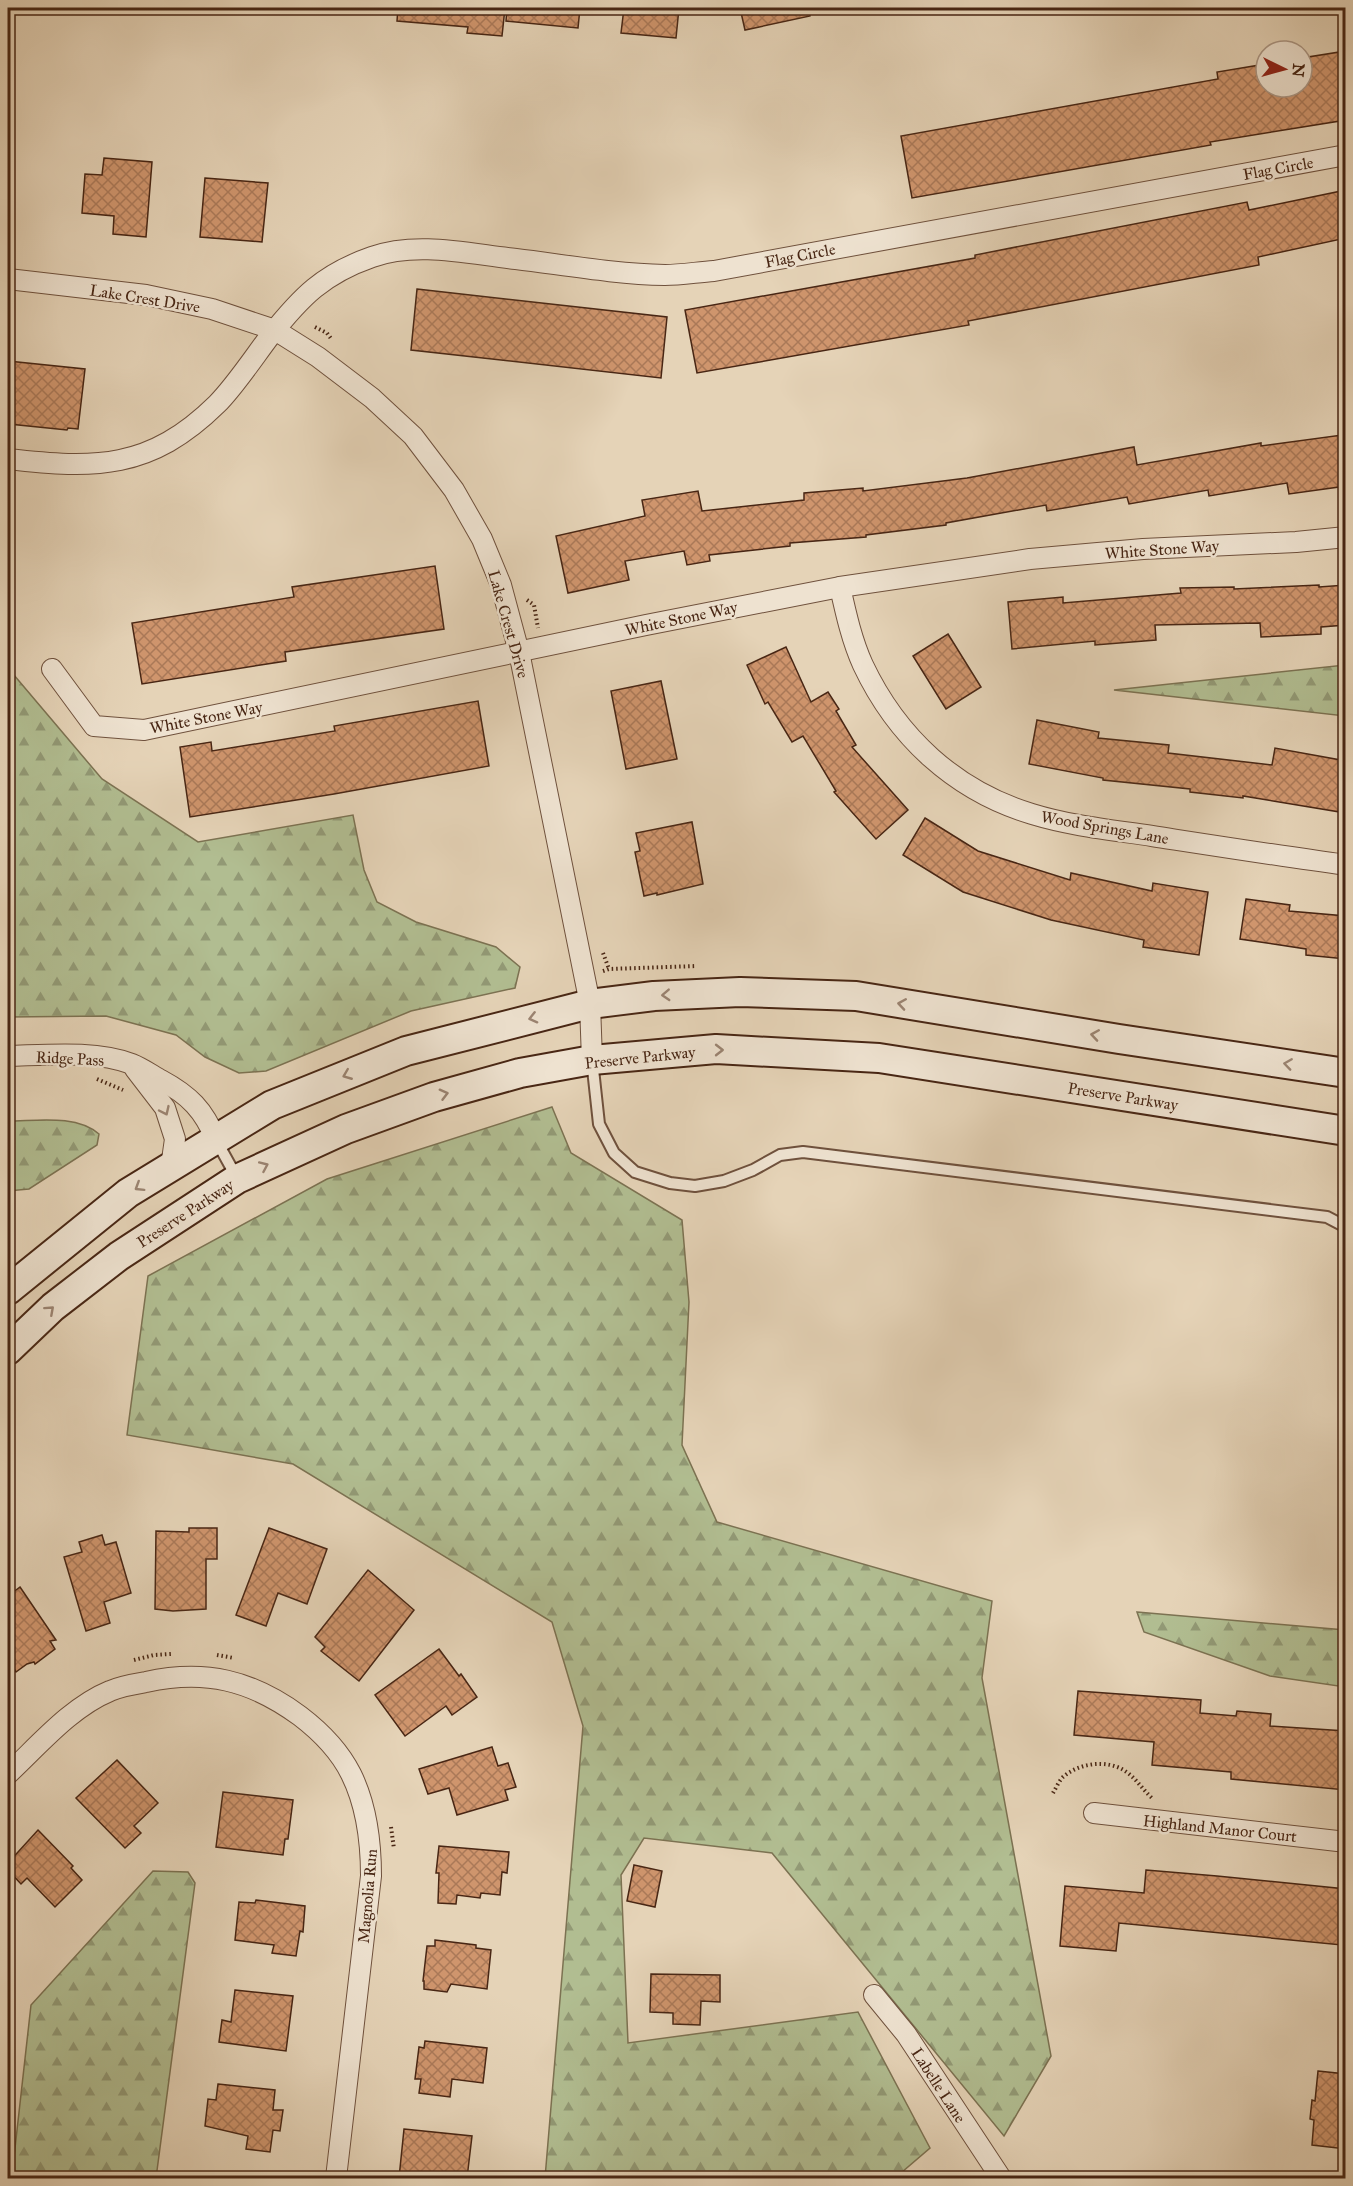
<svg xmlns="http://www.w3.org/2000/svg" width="1353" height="2186" viewBox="0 0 1353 2186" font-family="'IM FELL Great Primer',serif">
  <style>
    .forest { fill: url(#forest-firs); stroke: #7c7252; stroke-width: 1.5 }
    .building { fill: url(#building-cross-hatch); stroke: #482614; stroke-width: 1.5 }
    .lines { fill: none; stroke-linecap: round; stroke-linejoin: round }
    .lane-casing { stroke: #6f513d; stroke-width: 14 }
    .street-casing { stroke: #6f513d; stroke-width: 22 }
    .secondary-casing { stroke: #482614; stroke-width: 32 }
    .path { stroke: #482614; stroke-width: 4; stroke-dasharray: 1.5 3; stroke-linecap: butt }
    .lane { stroke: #eee2d0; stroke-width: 10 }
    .street { stroke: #eee2d0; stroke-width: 20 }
    .secondary { stroke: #eee2d0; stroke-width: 28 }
    .oneway { stroke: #9b8472 }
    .labels { text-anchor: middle; stroke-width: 5; stroke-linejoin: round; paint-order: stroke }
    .street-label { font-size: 16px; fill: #482614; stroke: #eee2d0 }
  </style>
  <defs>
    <pattern id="forest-firs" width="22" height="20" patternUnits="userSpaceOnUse" patternTransform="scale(1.5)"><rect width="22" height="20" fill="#b1bd91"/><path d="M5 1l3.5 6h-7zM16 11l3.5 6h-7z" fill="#929975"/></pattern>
    <pattern id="building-cross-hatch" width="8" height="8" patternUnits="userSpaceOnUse" patternTransform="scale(1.5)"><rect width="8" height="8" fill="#cf956d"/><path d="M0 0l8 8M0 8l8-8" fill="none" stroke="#aa7958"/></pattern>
  </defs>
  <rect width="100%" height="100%" fill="#e5d3b7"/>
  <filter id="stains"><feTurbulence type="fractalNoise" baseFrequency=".00333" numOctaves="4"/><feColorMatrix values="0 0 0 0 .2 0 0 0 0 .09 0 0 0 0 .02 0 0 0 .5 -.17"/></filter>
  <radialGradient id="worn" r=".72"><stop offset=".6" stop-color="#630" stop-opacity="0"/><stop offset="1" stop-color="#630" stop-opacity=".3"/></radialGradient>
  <g class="forest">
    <polygon points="1345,665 1345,716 1114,690"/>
    <polygon points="8,668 102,779 198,842 353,815 364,870 377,902 416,922 496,947 520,967 515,988 411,1011 266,1071 239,1073 205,1057 176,1035 106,1016 8,1017"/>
    <polygon points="552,1107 571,1153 682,1220 689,1302 682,1445 717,1522 992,1601 982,1678 1051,2056 1004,2136 772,1853 644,1838 621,1875 628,2043 858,2012 930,2148 895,2178 545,2178 583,1726 552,1622 293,1464 127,1435 148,1276 327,1179"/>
    <path d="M8 1121C36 1121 76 1114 99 1134L97 1145 29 1189 8 1191Z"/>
    <polygon points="1137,1612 1345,1630 1345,1687 1270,1676 1144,1632"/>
    <polygon points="153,1871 188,1872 195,1883 156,2178 8,2178 13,2166 31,2005"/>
  </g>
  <g class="building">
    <polygon points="398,8 505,8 502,36 467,33 468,27 397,21"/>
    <polygon points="507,8 580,8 578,28 506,21"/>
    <polygon points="624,8 679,8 676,38 621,33"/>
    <polygon points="740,8 809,8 810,16 745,30"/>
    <polygon points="1346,51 1346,120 1210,142 1211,145 912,198 901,136 1218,79 1217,72 1266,64 1266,87 1302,87 1302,58"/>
    <polygon points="104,158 152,162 146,237 113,234 114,216 82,213 85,174 102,175"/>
    <polygon points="205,178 268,183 262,242 200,237"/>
    <polygon points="1346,190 1346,238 1258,257 1259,265 968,321 969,325 697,373 685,310 975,258 975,255 1247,202 1249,210"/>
    <polygon points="417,289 667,317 661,378 411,350"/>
    <polygon points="8,361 85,369 78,429 68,428 67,430 9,424"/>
    <polygon points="1342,435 1346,463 1346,486 1289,494 1287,483 1209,496 1208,490 1129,504 1127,497 1047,511 1046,505 946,523 946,525 866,535 866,537 790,543 790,546 709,555 710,561 687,565 684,551 625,561 629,580 568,593 556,536 645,516 642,500 698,491 702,511 804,500 804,493 863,488 863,491 967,478 1134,447 1137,465 1261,443 1261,446"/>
    <polygon points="435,566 444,629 285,652 286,661 142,684 132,623 294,597 292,587"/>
    <polygon points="1319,585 1319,587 1346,585 1346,625 1321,627 1321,634 1261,637 1260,623 1155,625 1156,640 1095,645 1095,641 1012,649 1008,602 1063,597 1063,603 1181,593 1180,588 1234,587 1234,589"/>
    <polygon points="948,634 981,687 946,709 913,656"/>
    <polygon points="786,647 811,702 828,692 839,709 836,711 856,745 852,747 908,810 876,839 834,792 836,791 803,736 792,742 768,702 765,704 747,665"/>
    <polygon points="661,681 677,759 626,769 611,691"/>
    <polygon points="478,701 489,766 334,794 190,817 180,747 211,742 212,751 335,731 334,726"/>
    <polygon points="1037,720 1099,732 1098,738 1169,745 1168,753 1272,765 1275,748 1346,761 1346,813 1243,796 1243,798 1190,792 1190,789 1103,780 1103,778 1029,764"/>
    <polygon points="925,818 978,851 1070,880 1071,873 1152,891 1153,883 1208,892 1199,955 1143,947 1144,940 1051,920 963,892 903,855"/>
    <polygon points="692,822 703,884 657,895 657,893 644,896 635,852 640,851 636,833"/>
    <polygon points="1246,899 1290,905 1289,911 1346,916 1346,959 1306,955 1306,949 1240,939"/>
    <polygon points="189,1528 217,1528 217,1559 206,1559 206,1609 173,1611 155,1609 156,1531 189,1532"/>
    <polygon points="269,1528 327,1549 307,1604 278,1593 266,1626 236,1615"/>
    <polygon points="102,1535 105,1545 116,1542 131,1593 104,1602 110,1623 86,1631 64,1557 82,1552 79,1542"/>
    <polygon points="368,1570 414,1610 359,1681 321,1651 325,1647 315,1637"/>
    <polygon points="20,1587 56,1640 50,1641 55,1649 35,1664 34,1662 27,1664 16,1672 8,1659 8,1596"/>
    <polygon points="439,1649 459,1676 461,1674 477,1697 452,1715 446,1706 405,1736 375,1695"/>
    <polygon points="1078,1691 1201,1700 1200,1713 1236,1716 1237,1711 1271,1714 1270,1726 1346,1731 1346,1790 1231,1779 1231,1772 1152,1765 1154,1742 1074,1735"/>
    <polygon points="492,1747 498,1766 508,1763 516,1787 505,1790 508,1800 457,1815 449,1788 428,1794 419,1769"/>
    <polygon points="117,1760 158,1803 134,1826 141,1833 125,1848 76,1798"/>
    <polygon points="223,1792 293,1800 288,1839 285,1839 283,1855 216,1847"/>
    <polygon points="38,1830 73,1866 71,1868 82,1880 55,1907 27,1878 21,1884 8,1870 8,1863"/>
    <polygon points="439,1846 509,1852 507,1873 502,1872 500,1895 481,1893 480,1898 457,1895 456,1904 438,1903 439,1873 436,1873"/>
    <polygon points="634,1865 662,1871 655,1907 627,1901"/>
    <polygon points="1146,1870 1217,1876 1346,1889 1342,1945 1119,1923 1116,1951 1060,1946 1065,1886 1144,1893"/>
    <polygon points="256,1900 305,1906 303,1932 300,1931 296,1956 272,1953 274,1945 235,1940 239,1902 255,1903"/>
    <polygon points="435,1940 476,1945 476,1948 491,1950 487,1989 451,1984 447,1992 424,1989 424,1981 423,1981 427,1946 435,1946"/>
    <polygon points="651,1974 720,1975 720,2002 701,2001 700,2025 673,2024 673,2013 650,2012"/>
    <polygon points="235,1990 293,1996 286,2051 219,2042 222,2020 231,2022"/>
    <polygon points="425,2041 487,2048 483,2083 452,2079 450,2097 419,2093 421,2079 415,2079 419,2047 424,2048"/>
    <polygon points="1318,2071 1346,2074 1346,2149 1312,2145 1314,2120 1310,2119 1312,2100 1315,2101"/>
    <polygon points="218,2084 275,2090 273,2110 283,2110 280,2131 273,2130 270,2152 246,2149 248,2136 205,2126 208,2099 216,2100"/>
    <polygon points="404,2129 472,2136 467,2178 399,2178"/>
  </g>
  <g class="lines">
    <g class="lane-casing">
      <g id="lane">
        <polyline points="592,1060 599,1124 614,1153 635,1172 670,1183 695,1186 724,1181 753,1170 780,1155 803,1152 1327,1217 1346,1227"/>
        <polyline points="216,1140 237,1178"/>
      </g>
    </g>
    <g class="street-casing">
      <g id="street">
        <polyline points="8,279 146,295 212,309 275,330 318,357 372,398 413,436 454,490 482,539 501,585 519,652 590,1004 592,1060"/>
        <path d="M8 459C95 469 150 470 217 404 235 386 254 357 270 336 301 297 323 274 372 257 417 241 469 254 516 259 565 265 615 274 665 275 681 275 698 272 714 271L1346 155"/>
        <path d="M840 587C846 614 852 641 863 665 897 737 955 791 1032 814 1071 826 1112 830 1152 836 1217 846 1281 856 1346 865"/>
        <polyline points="52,669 94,726 144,730 646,625 840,587 1030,559 1143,549 1296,542 1346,537"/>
        <path d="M8 1056C46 1055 96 1050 132 1064 142 1068 152 1075 161 1080 189 1095 204 1110 216 1140"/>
        <polyline points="135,1069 165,1108 175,1139 171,1167"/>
        <path d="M8 1774C39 1745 71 1707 110 1691 121 1686 134 1684 146 1682 205 1669 251 1680 300 1716 321 1732 339 1750 351 1774 367 1806 371 1841 371 1876L336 2178"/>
        <polyline points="1094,1813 1346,1842"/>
        <polyline points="874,1995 906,2034 1001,2178"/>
      </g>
    </g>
    <g class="secondary-casing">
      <g id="secondary">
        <polyline points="8,1290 128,1193 272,1105 406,1051 590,1004 654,996 740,992 856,996 1119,1039 1346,1073"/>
        <polyline points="8,1350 53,1307 119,1256 237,1179 346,1129 434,1097 520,1073 592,1060 716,1049 879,1058 1346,1131"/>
      </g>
    </g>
    <g class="path">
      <polyline points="315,327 327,333 332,340"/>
      <polyline points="527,600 534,605 538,628"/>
      <polyline points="603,953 609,969"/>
      <polyline points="603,971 609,969 697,966"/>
      <polyline points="97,1079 123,1090"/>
      <polyline points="217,1655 234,1658"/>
      <polyline points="134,1660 154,1655 171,1654"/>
      <path d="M1053 1793C1056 1788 1059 1781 1063 1777 1079 1763 1107 1759 1125 1771 1136 1778 1142 1789 1152 1798"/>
      <polyline points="391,1827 394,1849"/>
    </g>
    <use href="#lane" class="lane"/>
    <use href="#street" class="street"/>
    <use href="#secondary" class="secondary"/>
  </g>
  <defs><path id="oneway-chevron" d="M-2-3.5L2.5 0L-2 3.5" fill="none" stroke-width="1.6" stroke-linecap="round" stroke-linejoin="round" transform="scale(1.5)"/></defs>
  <g class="oneway">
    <use href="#oneway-chevron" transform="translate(666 995) rotate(177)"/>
    <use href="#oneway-chevron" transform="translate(902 1004) rotate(-171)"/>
    <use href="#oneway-chevron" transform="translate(533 1018) rotate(166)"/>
    <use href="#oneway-chevron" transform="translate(1095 1035) rotate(-171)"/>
    <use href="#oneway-chevron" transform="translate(719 1050)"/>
    <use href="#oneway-chevron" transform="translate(1288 1064) rotate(-172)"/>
    <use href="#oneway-chevron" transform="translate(347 1075) rotate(158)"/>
    <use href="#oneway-chevron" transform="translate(444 1094) rotate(-15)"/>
    <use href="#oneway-chevron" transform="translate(165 1111) rotate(65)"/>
    <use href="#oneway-chevron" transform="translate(264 1166) rotate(-24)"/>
    <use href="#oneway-chevron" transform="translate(139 1187) rotate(148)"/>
    <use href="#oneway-chevron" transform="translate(50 1310) rotate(-42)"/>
  </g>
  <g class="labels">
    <g class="street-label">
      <text transform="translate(1278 168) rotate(-10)" y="6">Flag Circle</text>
      <text transform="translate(800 255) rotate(-11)" y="6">Flag Circle</text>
      <text transform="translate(145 298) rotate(9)" y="6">Lake Crest Drive</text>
      <text transform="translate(1162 549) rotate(-4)" y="6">White Stone Way</text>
      <text transform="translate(681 618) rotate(-12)" y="6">White Stone Way</text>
      <text transform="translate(509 624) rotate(74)" y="6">Lake Crest Drive</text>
      <text transform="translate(206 717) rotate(-11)" y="6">White Stone Way</text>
      <text transform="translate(1105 827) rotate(10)" y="6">Wood Springs Lane</text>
      <text transform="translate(640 1057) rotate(-6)" y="6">Preserve Parkway</text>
      <text transform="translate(70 1058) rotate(3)" y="6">Ridge Pass</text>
      <text transform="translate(1123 1096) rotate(9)" y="6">Preserve Parkway</text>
      <text transform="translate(185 1213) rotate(-33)" y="6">Preserve Parkway</text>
      <text transform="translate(1220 1828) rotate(6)" y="6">Highland Manor Court</text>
      <text transform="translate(367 1896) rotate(-85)" y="6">Magnolia Run</text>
      <text transform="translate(939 2085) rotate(57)" y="6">Labelle Lane</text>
    </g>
  </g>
  <rect width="1353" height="2186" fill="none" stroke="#e5d3b7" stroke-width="30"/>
  <rect x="9" y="9" width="1335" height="2168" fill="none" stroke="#482614" stroke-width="3"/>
  <rect x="15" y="15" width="1323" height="2156" fill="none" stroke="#482614" stroke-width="1.5"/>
  <g transform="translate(1284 69) rotate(95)"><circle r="28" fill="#eee2d0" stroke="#ac9785" stroke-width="1.5"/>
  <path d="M0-4.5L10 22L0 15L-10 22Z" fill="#8f2418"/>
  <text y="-9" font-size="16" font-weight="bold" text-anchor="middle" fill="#482614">N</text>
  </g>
  <rect width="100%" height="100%" filter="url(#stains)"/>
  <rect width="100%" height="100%" fill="url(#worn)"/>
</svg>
